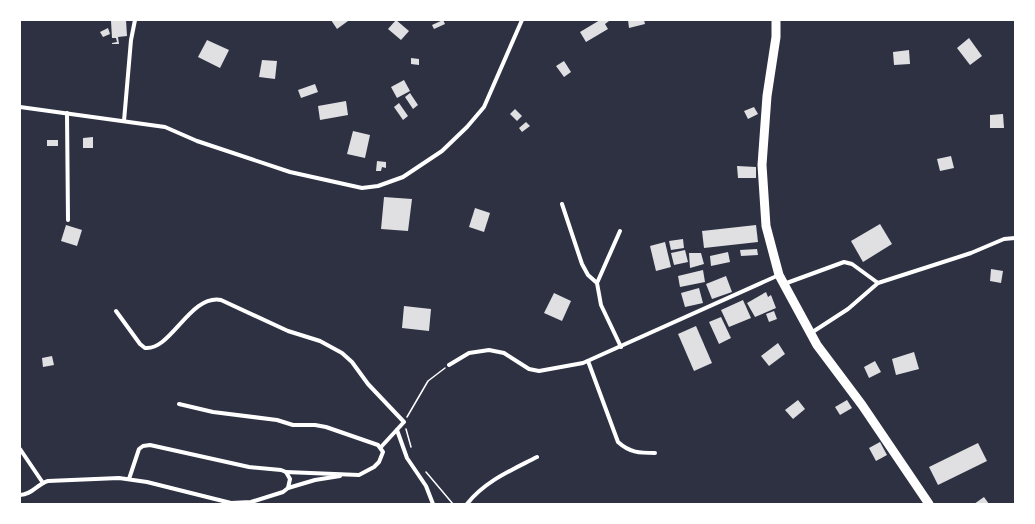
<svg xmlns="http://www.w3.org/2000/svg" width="1035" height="524" viewBox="0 0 1035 524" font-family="'Crimson Pro',serif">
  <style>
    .building { fill: #e0e0e3 }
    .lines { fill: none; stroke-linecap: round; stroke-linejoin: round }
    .path { stroke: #fff; stroke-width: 1.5 }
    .minor { stroke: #fff; stroke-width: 4 }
    .primary { stroke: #fff; stroke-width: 9 }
  </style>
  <rect width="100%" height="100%" fill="#2d3142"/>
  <g class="building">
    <polygon points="126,20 127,36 118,37 119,44 112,44 112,43 117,42 116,38 112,38 111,21"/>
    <polygon points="331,20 347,20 348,21 337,29"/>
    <polygon points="396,20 409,31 401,40 388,29"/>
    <polygon points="443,20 445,24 434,29 432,25"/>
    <polygon points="600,20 608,20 609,21 605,24 608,29 586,42 580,32"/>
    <polygon points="628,20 644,20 645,24 629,28"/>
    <polygon points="108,28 110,34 103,37 100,32"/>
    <polygon points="969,38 982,56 970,65 957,48"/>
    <polygon points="207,40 229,50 220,68 198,57"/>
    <polygon points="909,50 910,64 894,65 893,52"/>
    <polygon points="411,58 419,59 419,65 411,64"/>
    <polygon points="262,60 277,61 275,79 259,77"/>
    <polygon points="564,61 571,72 564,77 556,66"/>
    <polygon points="404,80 410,91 397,98 391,87"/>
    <polygon points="315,84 318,92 301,98 298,90"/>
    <polygon points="410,93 418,105 413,109 405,97"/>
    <polygon points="346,101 348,115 320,120 318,106"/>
    <polygon points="399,103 408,116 403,120 394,107"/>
    <polygon points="754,107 758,114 748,119 744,111"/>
    <polygon points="515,109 522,116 517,121 510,114"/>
    <polygon points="1003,114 1004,128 990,128 990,115"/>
    <polygon points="526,122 530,126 522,132 519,128"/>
    <polygon points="353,131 370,135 365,158 347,154"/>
    <polygon points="93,137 93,148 83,148 83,138"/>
    <rect x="47" y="140" width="11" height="6"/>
    <polygon points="951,156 954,168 940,171 937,159"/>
    <polygon points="377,161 386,162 386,168 382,167 381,171 376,171"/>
    <polygon points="737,166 756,167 756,178 738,178"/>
    <polygon points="384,197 412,199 408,231 381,229"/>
    <polygon points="475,208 490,213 484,232 469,227"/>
    <polygon points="880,224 892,244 863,262 851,241"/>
    <polygon points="66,225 82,230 77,246 61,241"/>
    <polygon points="756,225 758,242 704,248 702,231"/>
    <polygon points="683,239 684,248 671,250 669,241"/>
    <polygon points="665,242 671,267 656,271 650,246"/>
    <polygon points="757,249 758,255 741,256 740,250"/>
    <polygon points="685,250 688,262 674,265 671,253"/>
    <polygon points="728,252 730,262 711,266 710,256"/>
    <polygon points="689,253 701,253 704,264 690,268"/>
    <polygon points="991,269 1003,271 1001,283 990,281"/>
    <polygon points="703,270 705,282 680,287 678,276"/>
    <polygon points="726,276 732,292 712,299 706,284"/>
    <polygon points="699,288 703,303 685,307 681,293"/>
    <polygon points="766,292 768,297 771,295 776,308 755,317 747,303"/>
    <polygon points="554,293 571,301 562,321 544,313"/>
    <polygon points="743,300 751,318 729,327 721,310"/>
    <polygon points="404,306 431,309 429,331 402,328"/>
    <polygon points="774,311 777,319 769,322 766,314"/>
    <polygon points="721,317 731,338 719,344 709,322"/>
    <polygon points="696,326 712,363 694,371 678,334"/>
    <polygon points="778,343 785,354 769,366 761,356"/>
    <polygon points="914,352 919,369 896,375 892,359"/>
    <polygon points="52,356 54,365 43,367 42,358"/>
    <polygon points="875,361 881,372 869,378 864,367"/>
    <polygon points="798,400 805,409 793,419 785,410"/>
    <polygon points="847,400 852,408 840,415 835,407"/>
    <polygon points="880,442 887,455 876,461 869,448"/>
    <polygon points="978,443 987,461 938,485 929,467"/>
    <polygon points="984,497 989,504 974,504"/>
  </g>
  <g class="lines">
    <g class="path">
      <polyline points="407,417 428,381 445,368"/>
      <polyline points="406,429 411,447"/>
      <polyline points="426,472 453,504"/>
    </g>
    <g class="minor">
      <polyline points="20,107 165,127 197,141 290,172 362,188 378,186 403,177 442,151 467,127 484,107 522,20"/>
      <polyline points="67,113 68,220"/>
      <polyline points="124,121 131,40 135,20"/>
      <polyline points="562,204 582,264 588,275 597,283 601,305 621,347"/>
      <polyline points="597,283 620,231"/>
      <polyline points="784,284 844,262 852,264 878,283 971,253 1004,239 1015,238"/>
      <path d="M116 311 140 344 145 348C171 351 190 294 221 300L288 331 320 341 342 353 352 362 368 384 404 422 381 447"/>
      <polyline points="811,333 848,309 878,283"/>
      <path d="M588 361 618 442C630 453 640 453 655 453"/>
      <polyline points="449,365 469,353 489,350 504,353 529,369 539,371 583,363 779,275"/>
      <polyline points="179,404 213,412 277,420 293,425 315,425 326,427 378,445 383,452 379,462 374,467 359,475 286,472"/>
      <polyline points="397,430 407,458 426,486 433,504"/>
      <polyline points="20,449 43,483"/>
      <polyline points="288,488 315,480 340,476"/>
      <path d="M20 495C32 495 37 484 48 481L119 478 147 482 231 503 251 502 283 492 288 488 290 479 286 472 281 470 249 467 150 445 143 446 139 449 129 479"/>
      <path d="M467 504C485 481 512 470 537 457"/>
    </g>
    <polyline class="primary" points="776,20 776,37 767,96 762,165 766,226 779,275 817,345 862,405 929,504"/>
  </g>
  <rect width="1035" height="524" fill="none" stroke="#ffffff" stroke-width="42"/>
</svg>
